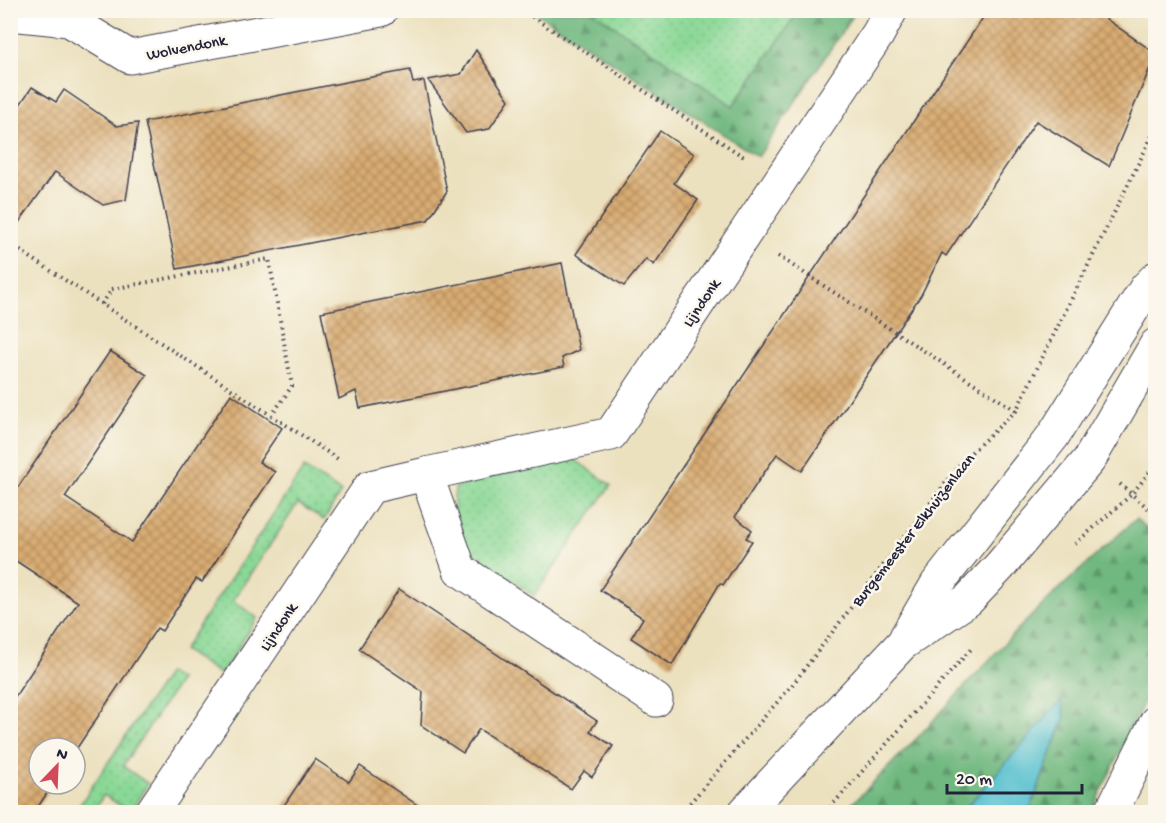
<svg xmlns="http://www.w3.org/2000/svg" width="1166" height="823" viewBox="0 0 1166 823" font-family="'Gochi Hand',sans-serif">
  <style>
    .grass { fill: url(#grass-dots); stroke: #567d68; stroke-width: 1.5 }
    .forest { fill: url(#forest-firs); stroke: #486d5d; stroke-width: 1.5 }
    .water { fill: #54c0cf; stroke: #3b7185; stroke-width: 1.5 }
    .building { fill: url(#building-cross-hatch) }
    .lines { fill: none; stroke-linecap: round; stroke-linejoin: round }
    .minor-casing { stroke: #403f4f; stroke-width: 35 }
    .tertiary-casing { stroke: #403f4f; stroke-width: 35 }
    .path { stroke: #403f4f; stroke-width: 4; stroke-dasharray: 1.5 4.5; stroke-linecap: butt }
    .minor { stroke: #fff; stroke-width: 33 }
    .tertiary { stroke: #fff; stroke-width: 33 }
    .labels { text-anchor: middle; stroke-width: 5; stroke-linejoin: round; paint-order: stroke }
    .street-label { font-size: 16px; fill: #22223b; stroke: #fbf7ec }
  </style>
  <defs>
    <pattern id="grass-dots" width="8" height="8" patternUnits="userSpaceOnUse" patternTransform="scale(1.5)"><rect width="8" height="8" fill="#8ad896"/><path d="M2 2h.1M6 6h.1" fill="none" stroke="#77b982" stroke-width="1.8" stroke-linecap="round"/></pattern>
    <pattern id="forest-firs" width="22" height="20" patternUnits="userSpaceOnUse" patternTransform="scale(1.5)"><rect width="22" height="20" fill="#6fb87f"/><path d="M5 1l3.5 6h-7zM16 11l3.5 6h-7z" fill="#5b9569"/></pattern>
    <pattern id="building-cross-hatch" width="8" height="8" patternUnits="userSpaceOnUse" patternTransform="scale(1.5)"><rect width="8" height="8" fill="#d9ac72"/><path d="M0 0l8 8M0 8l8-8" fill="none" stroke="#b08c5f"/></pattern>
  </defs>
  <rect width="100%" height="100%" fill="#fbf7ec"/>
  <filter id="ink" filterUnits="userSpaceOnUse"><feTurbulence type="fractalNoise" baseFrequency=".0167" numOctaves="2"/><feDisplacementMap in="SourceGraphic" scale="12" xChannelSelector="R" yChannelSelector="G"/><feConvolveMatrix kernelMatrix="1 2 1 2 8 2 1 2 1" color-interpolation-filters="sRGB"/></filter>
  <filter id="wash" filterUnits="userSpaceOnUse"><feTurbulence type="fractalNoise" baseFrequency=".008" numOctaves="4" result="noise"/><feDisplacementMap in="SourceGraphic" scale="24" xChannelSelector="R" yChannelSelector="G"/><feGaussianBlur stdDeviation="1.35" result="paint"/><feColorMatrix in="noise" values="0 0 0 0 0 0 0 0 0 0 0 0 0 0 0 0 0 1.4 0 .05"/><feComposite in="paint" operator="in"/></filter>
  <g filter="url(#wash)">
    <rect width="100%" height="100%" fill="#ece1bf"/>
    <g class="grass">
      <polygon points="592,11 799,11 733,106"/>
      <polygon points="574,459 611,485 534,596 473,553 462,537 454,512 454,498 455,489 464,482"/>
      <polygon points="304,468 341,492 324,520 298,503 233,600 257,618 221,675 183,650"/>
      <polygon points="168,673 180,680 123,766 148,784 130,812 104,795 92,812 75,812"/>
    </g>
    <g class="forest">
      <polygon points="533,11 592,11 733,106 799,11 856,11 758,157"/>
      <polygon points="1136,519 1155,535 1155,679 1091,812 1029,812 1065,717 1061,702 962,812 844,812 917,738 1016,631 1056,592"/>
    </g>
    <polygon class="water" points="1061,701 1065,716 1029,812 962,812"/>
    <g id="blocks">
      <g class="building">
        <polygon points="988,10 1093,10 1155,53 1155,56 1109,166 1036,121 946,256 942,253 921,295 802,471 777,454 757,483 735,517 752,530 746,538 752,541 723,585 720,583 672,665 631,638 643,618 600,590"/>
        <polygon points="476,50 509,100 489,129 466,133 428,80 461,74"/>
        <polygon points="410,70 413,83 424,81 447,191 428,220 177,269 145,122 356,80"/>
        <polygon points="32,87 56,102 64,90 117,126 138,123 126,200 103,205 55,172 10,235 10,119"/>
        <polygon points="660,131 694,154 674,183 698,200 654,265 646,259 624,286 576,254"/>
        <polygon points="562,263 579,350 562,358 564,367 360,408 356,391 339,399 321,312"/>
        <polygon points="110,351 147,375 65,497 132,542 231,394 282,428 259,462 275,472 202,582 196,579 162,631 157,628 77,748 75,750 75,748 39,748 39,784 53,784 34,813 10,813 10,704 78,602 10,557 10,499"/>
        <polygon points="399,589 597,721 590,731 613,746 592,777 584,771 571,789 479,729 463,753 421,725 423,692 359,649"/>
        <polygon points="315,759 349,782 360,766 429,813 279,813"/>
      </g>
    </g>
  </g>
  <g filter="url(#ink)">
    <use href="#blocks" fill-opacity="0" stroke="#403f4f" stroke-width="1.5"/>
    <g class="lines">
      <g class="minor-casing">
        <g id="minor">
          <polyline points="10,14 69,20 130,57 381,10"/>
          <polyline points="656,700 460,570 426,474 611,434 878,34 891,10"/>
          <polyline points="152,812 370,487 426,474"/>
          <polyline points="1111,812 1156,722"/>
        </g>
      </g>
      <g class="tertiary-casing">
        <g id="tertiary">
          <polyline points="906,637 937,584 1053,436 1146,288 1156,278"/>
          <polyline points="745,812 902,644 968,600 1000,566 1089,460 1156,345"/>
        </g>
      </g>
      <g class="path">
        <polyline points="522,10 747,159"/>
        <polyline points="10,244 341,461"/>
        <polyline points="778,256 1018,412"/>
        <polyline points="102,304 112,289 269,259 292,386 272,415"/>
        <polyline points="1120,484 1156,515"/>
        <polyline points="1075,544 1132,494 1156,464"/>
        <polyline points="682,812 793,684 963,460 1016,411 1156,128"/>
        <polyline points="826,812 971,649"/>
      </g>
      <use href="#minor" class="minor"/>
      <use href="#tertiary" class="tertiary"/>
    </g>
  </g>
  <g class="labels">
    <g class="street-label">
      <text transform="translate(186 46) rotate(-11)" y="6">Wolvendonk</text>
      <text transform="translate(700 302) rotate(-56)" y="6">Lijndonk</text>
      <text transform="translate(912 529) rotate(-52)" y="6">Burgemeester Elkhuizenlaan</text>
      <text transform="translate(277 626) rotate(-56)" y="6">Lijndonk</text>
    </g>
  </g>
  <rect width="1166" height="823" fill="none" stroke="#fbf7ec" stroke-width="36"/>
  <g transform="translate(57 766) rotate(23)"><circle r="28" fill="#fbf7ec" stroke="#a4a2a5" stroke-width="1.5"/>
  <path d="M0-4.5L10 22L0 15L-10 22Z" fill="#d1495b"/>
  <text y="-9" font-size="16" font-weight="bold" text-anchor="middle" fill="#22223b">N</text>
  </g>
  <path d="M947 784v9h135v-9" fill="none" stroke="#22223b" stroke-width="3"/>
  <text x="956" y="784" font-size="18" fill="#22223b" stroke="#fbf7ec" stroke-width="4.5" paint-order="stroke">20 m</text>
</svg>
